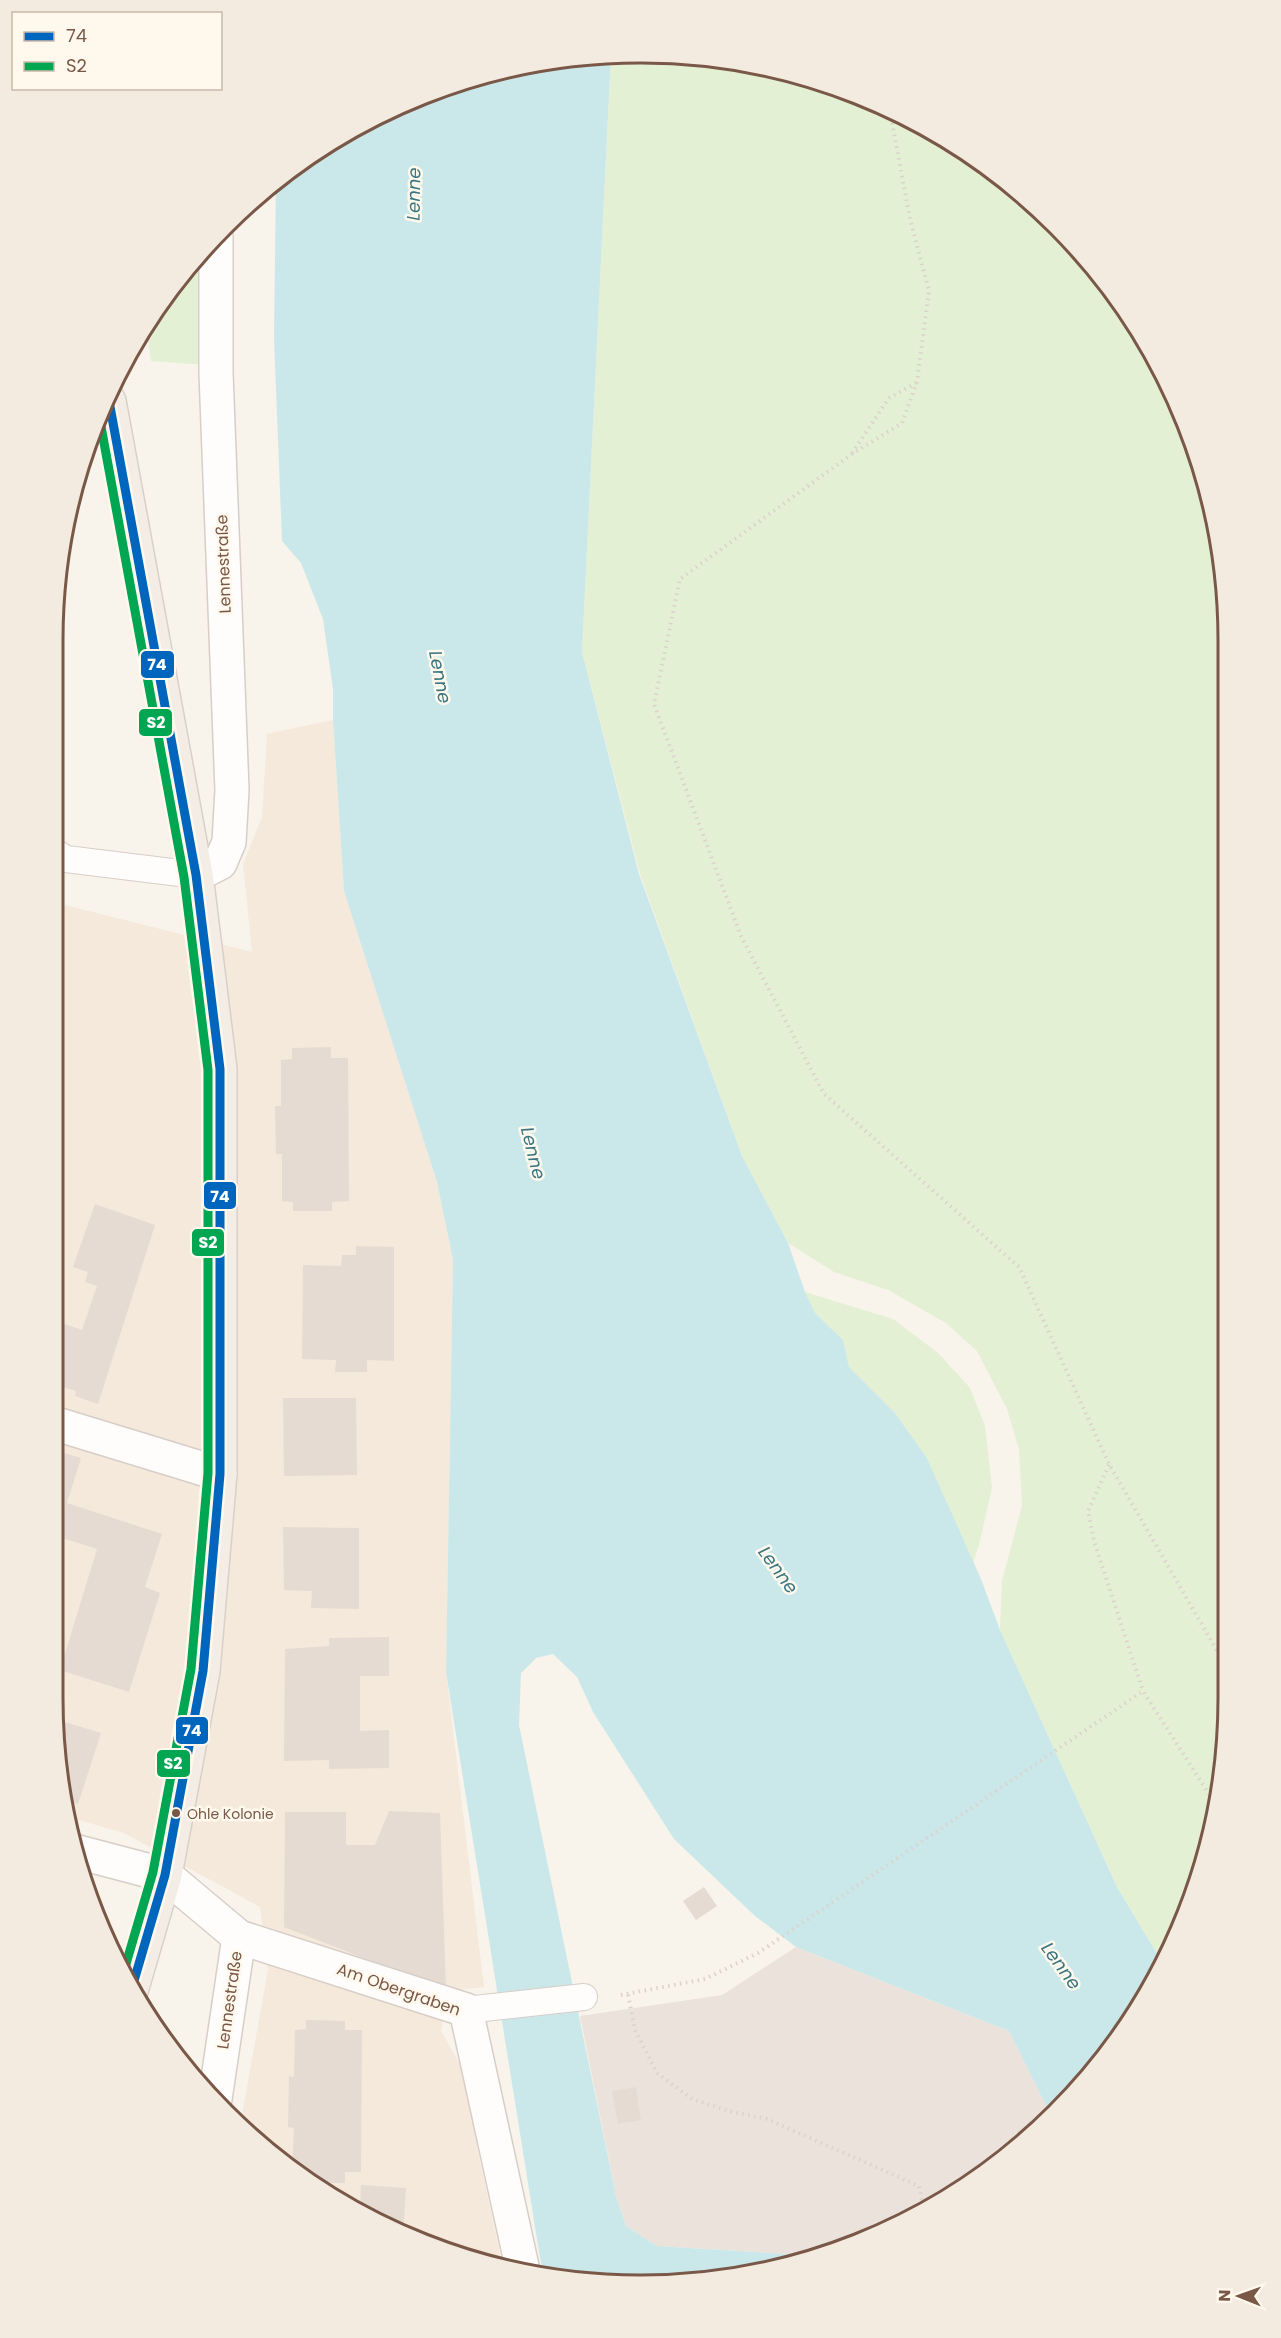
<svg xmlns="http://www.w3.org/2000/svg" width="1281" height="2338" viewBox="0 0 1281 2338" font-family="Poppins,sans-serif">
  <style>
    .residential { fill: #f4e9da }
    .industrial { fill: #ebe3db }
    .green { fill: #e4f0d4 }
    .water { fill: #cae8ea }
    .building { fill: #e5dbd2 }
    .lines { fill: none; stroke-linecap: round; stroke-linejoin: round }
    .service-casing { stroke: #d7cec8; stroke-width: 28 }
    .minor-casing { stroke: #d7cec8; stroke-width: 36 }
    .primary-casing { stroke: #dad0c8; stroke-width: 36 }
    .path { stroke: #dbd2cc; stroke-width: 4; stroke-dasharray: 1.5 4.5; stroke-linecap: butt }
    .service { stroke: #fefdfc; stroke-width: 26 }
    .minor { stroke: #fefdfc; stroke-width: 33 }
    .primary { stroke: #f3ede5; stroke-width: 33 }
    .bus-1-casing { stroke: #fff8ed; stroke-width: 14 }
    .bus-2-casing { stroke: #fff8ed; stroke-width: 14 }
    .bus-1 { stroke: #0065bd; stroke-width: 9 }
    .bus-2 { stroke: #00a651; stroke-width: 9 }
    .bus-dot { fill: #7a5847; stroke: #fff8ed; stroke-width: 2 }
    .labels { text-anchor: middle; stroke-width: 5; stroke-linejoin: round; paint-order: stroke }
    .bus-label { font-size: 14px; fill: #7a5847; stroke: #fff8ed; text-anchor: start }
    .street-label { font-size: 16px; fill: #7a5847; stroke: #fff8ed }
    .water-label { font-size: 18px; font-style: italic; fill: #397681; stroke: #fff8ed }
    .rim { fill: none; stroke: #7a5847; stroke-width: 3 }
    .line-badge { stroke: #fff8ed; stroke-width: 2 }
    .badge-label { font-size: 16px; text-anchor: middle; font-weight: bold; fill: #fff }
  </style>
  <rect width="100%" height="100%" fill="#f8f3eb"/>
  <polygon class="residential" points="333,720 344,891 437,1182 453,1260 446,1672 484,1987 447,1991 441,2031 464,2072 480,2161 503,2268 489,2266 415,2241 314,2187 253,2139 240,2126 268,1970 260,1907 124,1833 65,1816 64,1812 53,1697 53,902 252,952 243,864 262,817 267,734"/>
  <polygon class="industrial" points="796,1947 1009,2031 1051,2116 1028,2139 967,2187 866,2241 821,2256 657,2246 626,2226 616,2196 580,2016 722,1995"/>
  <g class="green">
    <polygon points="611,54 717,57 829,84 934,131 1056,224 1130,314 1197,451 1224,564 1227,1736 1208,1850 1162,1962 1117,1887 1000,1630 1002,1581 1022,1506 1019,1449 1007,1409 977,1351 946,1323 888,1290 834,1272 788,1243 742,1156 640,874 582,652"/>
    <polygon points="206,245 207,365 151,361 146,326 198,253"/>
    <polygon points="805,1292 893,1319 938,1353 970,1388 985,1426 992,1488 979,1545 973,1563 927,1458 895,1413 849,1367 843,1340 815,1313"/>
  </g>
  <path class="water" d="M602 54H611L582 652 639 874 742 1156 788 1243 805 1292 815 1313 843 1340 849 1367 895 1413 927 1458 981 1579 1000 1630 1117 1887 1162 1962C1136 2025 1097 2067 1051 2116L1009 2031 796 1947 755 1916 674 1839 593 1712 577 1677 553 1654 536 1658 521 1673 519 1725 616 2196 626 2226 657 2246 821 2256C757 2278 671 2288 603 2284 583 2283 563 2278 544 2275L540 2258 446 1672 453 1260 437 1182 344 891 333 720V689L323 619 301 563 282 541 274 338 276 180 282 174 380 113 488 73Z"/>
  <g class="building">
    <polygon points="331,1047 331,1058 348,1058 349,1201 332,1202 332,1211 293,1211 293,1202 282,1201 282,1154 276,1154 275,1106 281,1106 281,1060 292,1059 292,1048"/>
    <polygon points="95,1204 155,1225 98,1404 75,1396 76,1391 53,1384 53,1320 82,1330 97,1286 85,1282 88,1272 73,1267"/>
    <polygon points="356,1246 394,1247 394,1361 367,1360 367,1372 335,1372 336,1360 302,1359 303,1265 341,1266 342,1255 356,1255"/>
    <polygon points="283,1398 356,1398 357,1475 284,1476"/>
    <polygon points="57,1451 81,1458 67,1503 162,1534 145,1587 160,1593 129,1692 60,1670 97,1549 53,1535 53,1454 55,1455"/>
    <polygon points="283,1527 359,1528 359,1609 311,1608 312,1591 284,1590"/>
    <polygon points="389,1637 389,1676 360,1676 360,1731 389,1730 389,1768 329,1769 329,1760 284,1761 285,1649 329,1646 329,1638"/>
    <polygon points="55,1719 101,1733 78,1804 62,1799"/>
    <polygon points="389,1811 440,1813 446,1990 284,1927 285,1812 346,1812 346,1845 375,1845"/>
    <polygon points="704,1887 717,1906 696,1920 683,1901"/>
    <polygon points="306,2020 345,2021 345,2030 362,2030 361,2172 345,2172 345,2183 309,2183 303,2178 304,2174 292,2170 294,2128 288,2127 289,2076 294,2077 295,2030 306,2029"/>
    <polygon points="636,2087 641,2120 618,2124 612,2091"/>
    <polygon points="361,2185 406,2188 403,2234 360,2211"/>
  </g>
  <g class="lines">
    <g class="service-casing">
      <g id="service">
        <polyline points="53,851 66,859 196,875"/>
        <polyline points="466,2010 584,1997"/>
      </g>
    </g>
    <g class="minor-casing">
      <g id="minor">
        <polyline points="196,875 220,863 229,842 232,790 216,373 216,236"/>
        <polyline points="53,1423 220,1474"/>
        <polyline points="74,1851 165,1875 239,1937 466,2010 523,2271"/>
        <polyline points="215,2099 239,1937"/>
      </g>
    </g>
    <g class="primary-casing">
      <polyline id="primary" points="109,401 196,875 220,1069 220,1474 203,1671 165,1875 131,1991"/>
    </g>
    <g class="path">
      <polyline points="890,111 910,219 929,291 917,382 902,423 852,454 680,579 654,704 741,936 824,1094 1019,1267 1109,1464 1227,1668"/>
      <polyline points="852,453 889,398 916,383"/>
      <polyline points="1109,1465 1088,1511 1094,1541 1143,1691"/>
      <polyline points="621,1995 705,1979 758,1953 1143,1691 1216,1805"/>
      <polyline points="628,1995 635,2030 657,2073 692,2099 732,2112 767,2119 919,2186 924,2210"/>
    </g>
    <use href="#service" class="service"/>
    <use href="#minor" class="minor"/>
    <use href="#primary" class="primary"/>
    <g class="bus-1-casing">
      <polyline id="bus-1" points="109,401 196,875 220,1069 220,1474 203,1671 165,1875 131,1991"/>
    </g>
    <g class="bus-2-casing">
      <polyline id="bus-2" points="100,421 184,877 208,1070 208,1473 191,1669 153,1872 123,1974"/>
    </g>
    <use href="#bus-1" class="bus-1"/>
    <use href="#bus-2" class="bus-2"/>
  </g>
  <circle class="bus-dot" cx="176" cy="1813" r="5"/>
  <g class="labels">
    <g class="bus-label">
      <text x="187" y="1819">Ohle Kolonie</text>
    </g>
    <g class="street-label">
      <text transform="translate(223 564) rotate(-92)" y="6">Lennestraße</text>
      <text transform="translate(399 1989) rotate(19)" y="6">Am Obergraben</text>
      <text transform="translate(229 2000) rotate(-82)" y="6">Lennestraße</text>
    </g>
    <g class="water-label">
      <text transform="translate(414 194) rotate(-89)" y="6">Lenne</text>
      <text transform="translate(440 677) rotate(79)" y="6">Lenne</text>
      <text transform="translate(533 1153) rotate(76)" y="6">Lenne</text>
      <text transform="translate(778 1570) rotate(54)" y="6">Lenne</text>
      <text transform="translate(1061 1966) rotate(54)" y="6">Lenne</text>
    </g>
  </g>
  <path d="M0 0H1281V2338H0ZM640 63H641A577 577 0 0 1 1218 640V1698A577 577 0 0 1 641 2275H640A577 577 0 0 1 63 1698V640A577 577 0 0 1 640 63Z" fill="#f4ebe0" fill-rule="evenodd"/>
  <path class="rim" d="M640 63H641A577 577 0 0 1 1218 640V1698A577 577 0 0 1 641 2275H640A577 577 0 0 1 63 1698V640A577 577 0 0 1 640 63Z"/>
  <g class="line-badge">
    <rect x="140" y="650" width="35" height="29" rx="6" fill="#0065bd"/>
    <rect x="138" y="708" width="35" height="29" rx="6" fill="#00a651"/>
    <rect x="203" y="1181" width="34" height="29" rx="6" fill="#0065bd"/>
    <rect x="191" y="1228" width="34" height="29" rx="6" fill="#00a651"/>
    <rect x="175" y="1716" width="34" height="29" rx="6" fill="#0065bd"/>
    <rect x="156" y="1749" width="35" height="29" rx="6" fill="#00a651"/>
  </g>
  <g class="badge-label">
    <text x="157" y="670">74</text>
    <text x="156" y="728">S2</text>
    <text x="220" y="1202">74</text>
    <text x="208" y="1248">S2</text>
    <text x="192" y="1736">74</text>
    <text x="173" y="1769">S2</text>
  </g>
  <rect x="12" y="12" width="210" height="78" fill="#fff8ed" stroke="#cab8ab" stroke-width="1.5"/>
  <rect x="24" y="32" width="30" height="9" fill="#0065bd" stroke="#cab8ab" stroke-width="1.5"/>
  <text x="66" y="42" font-size="18" fill="#7a5847">74</text>
  <rect x="24" y="62" width="30" height="9" fill="#00a651" stroke="#cab8ab" stroke-width="1.5"/>
  <text x="66" y="72" font-size="18" fill="#7a5847">S2</text>
  <g transform="translate(1239 2296) rotate(271)" stroke="#fff8ed" stroke-width="4.5" paint-order="stroke">
  <path d="M0-4.5L10 22L0 15L-10 22Z" fill="#7a5847"/>
  <text y="-9" font-size="16" font-weight="bold" text-anchor="middle" fill="#7a5847">N</text>
  </g>
</svg>
